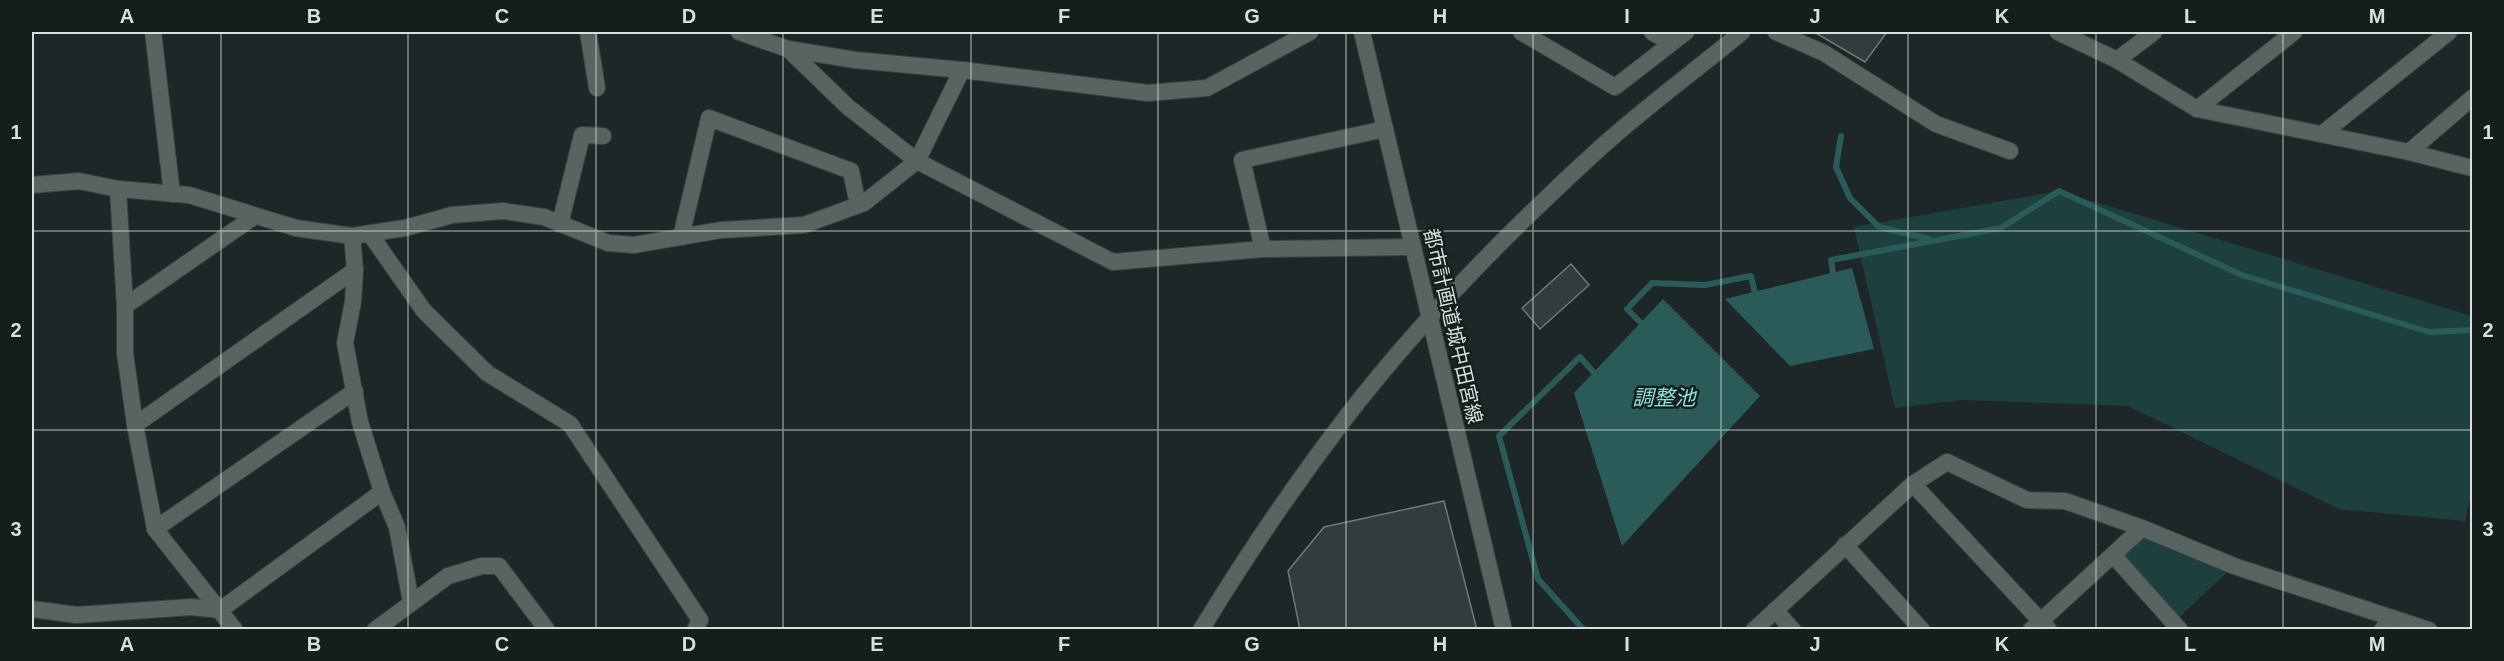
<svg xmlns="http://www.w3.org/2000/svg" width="2504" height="661" viewBox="0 0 2504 661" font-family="Arial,'Noto Sans JP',sans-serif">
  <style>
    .green { fill: #1d3f3d }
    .water { fill: #2a5b58 }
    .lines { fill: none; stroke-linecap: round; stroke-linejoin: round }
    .stream { stroke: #2a5b58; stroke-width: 6 }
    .building { fill: #333c3c; stroke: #6e7877; stroke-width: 1.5 }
    .minor-casing { stroke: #3a4241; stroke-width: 18 }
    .tertiary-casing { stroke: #3a4241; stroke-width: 18 }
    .minor { stroke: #586362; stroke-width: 16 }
    .tertiary { stroke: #586362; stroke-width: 16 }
    .grid { fill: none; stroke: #d9dfde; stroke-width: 1.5; stroke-opacity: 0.55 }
    .labels { text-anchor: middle; stroke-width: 5; stroke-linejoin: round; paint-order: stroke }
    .street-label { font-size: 20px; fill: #d9dfde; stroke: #151e1d }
    .water-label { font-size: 21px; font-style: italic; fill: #8de2dc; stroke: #151e1d }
    .neatline { fill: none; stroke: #d9dfde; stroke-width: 2 }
    .grid-label { font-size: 20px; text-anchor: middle; font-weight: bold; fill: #d9dfde }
  </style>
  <rect width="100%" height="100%" fill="#1e2727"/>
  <g class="green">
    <polygon points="2059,191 2472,316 2472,489 2465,521 2339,509 2128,406 1961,400 1895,408 1854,227"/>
    <polygon points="2142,528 2234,566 2174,622 2114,556"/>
  </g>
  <g class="water">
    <polygon points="1852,268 1874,349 1790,366 1725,299"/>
    <polygon points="1663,299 1760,396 1622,546 1574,393"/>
  </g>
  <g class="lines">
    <g class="stream">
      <polyline points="1841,136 1836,167 1850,198 1879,227 1929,239"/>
      <polyline points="1834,280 1831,260 2001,228 2059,191 2242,275 2429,332 2472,330"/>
      <polyline points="1646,328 1627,309 1652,283 1705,285 1751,276 1756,298"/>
      <polyline points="1584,630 1538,579 1499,436 1580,357 1598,377"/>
    </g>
  </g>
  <g class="building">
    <polygon points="1814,32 1887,32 1865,62"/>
    <polygon points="1571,264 1589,285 1540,329 1522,308"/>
    <polygon points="1444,501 1477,630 1300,630 1288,571 1324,527"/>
  </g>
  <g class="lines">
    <g class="minor-casing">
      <g id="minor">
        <polyline points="153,32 172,194"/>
        <polyline points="588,32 597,88"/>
        <polyline points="1521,32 1615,87 1686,32"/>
        <polyline points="1652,32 1671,43"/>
        <polyline points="1776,32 1824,53 1936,124 2010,151"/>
        <polyline points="2058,32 2117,60 2197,109 2409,152 2472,168"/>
        <polyline points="788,49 848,107 917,161 1113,262 1263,249 1413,247"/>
        <polyline points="2117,60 2154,32"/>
        <polyline points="962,70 1148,93 1207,88 1310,32"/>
        <polyline points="2197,109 2294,32"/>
        <polyline points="2322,134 2449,32"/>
        <polyline points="2409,152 2472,98"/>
        <polyline points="32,185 79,181 118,189 189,195 296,228 352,236 405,228 452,215 503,211 544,217 608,243 634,245 721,230 804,225 864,203 917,161 962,70 855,60 788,49 739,32"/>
        <polyline points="118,189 125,306 125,353 135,425 155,529 235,630"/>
        <polyline points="560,224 582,135 603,136"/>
        <polyline points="370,234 424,311 487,373 570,424 700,620 695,630"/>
        <polyline points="352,236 355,270 353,302 345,343 360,422 382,492 397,527 411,602"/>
        <polyline points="681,237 709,118 851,171 858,205"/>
        <polyline points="1263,249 1242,160 1385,129"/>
        <polyline points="125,306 255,216"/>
        <polyline points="135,425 355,270"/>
        <polyline points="1913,484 2049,630"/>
        <polyline points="155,529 355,391"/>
        <polyline points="1845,545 1922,630"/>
        <polyline points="2114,556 2180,630"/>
        <polyline points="32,609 77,615 191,607 220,610 382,492"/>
        <polyline points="1775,610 1793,630"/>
        <polyline points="375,630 448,576 482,566 499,566 547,630"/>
        <polyline points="1754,630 1913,484 1947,462 2027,500 2065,501 2142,528 2234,566 2429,630"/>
        <polyline points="2031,630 2142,528"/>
      </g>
    </g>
    <g class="tertiary-casing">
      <g id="tertiary">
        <polyline points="1362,32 1504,630"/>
        <path d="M1201 630C1246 556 1294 485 1347 416 1421 320 1509 231 1599 149 1644 108 1695 71 1742 32"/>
        <polyline points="2382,630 2393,619"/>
      </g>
    </g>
    <use href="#minor" class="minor"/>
    <use href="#tertiary" class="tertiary"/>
  </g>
  <path class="grid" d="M221 32V630M408 32V630M596 32V630M783 32V630M971 32V630M1158 32V630M1346 32V630M1533 32V630M1721 32V630M1908 32V630M2096 32V630M2283 32V630M32 231H2472M32 430H2472"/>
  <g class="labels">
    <g class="street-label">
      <text transform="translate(1453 326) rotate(77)" y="7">都市計画道城中田宮線</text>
    </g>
    <g class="water-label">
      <text x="1664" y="405">調整池</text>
    </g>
  </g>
  <rect width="2504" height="661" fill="none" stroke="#151e1d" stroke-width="66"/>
  <rect x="33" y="33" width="2438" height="595" class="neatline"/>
  <g class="grid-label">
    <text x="127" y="23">A</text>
    <text x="314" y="23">B</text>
    <text x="502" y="23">C</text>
    <text x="689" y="23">D</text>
    <text x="877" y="23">E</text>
    <text x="1064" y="23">F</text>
    <text x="1252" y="23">G</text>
    <text x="1440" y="23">H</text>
    <text x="1627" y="23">I</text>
    <text x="1815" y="23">J</text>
    <text x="2002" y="23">K</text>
    <text x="2190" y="23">L</text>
    <text x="2377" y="23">M</text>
    <text x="16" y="139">1</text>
    <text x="2488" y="139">1</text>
    <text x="16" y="337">2</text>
    <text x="2488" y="337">2</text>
    <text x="16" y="536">3</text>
    <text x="2488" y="536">3</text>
    <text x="127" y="651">A</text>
    <text x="314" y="651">B</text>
    <text x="502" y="651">C</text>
    <text x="689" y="651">D</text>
    <text x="877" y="651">E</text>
    <text x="1064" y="651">F</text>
    <text x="1252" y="651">G</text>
    <text x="1440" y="651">H</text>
    <text x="1627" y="651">I</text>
    <text x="1815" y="651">J</text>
    <text x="2002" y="651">K</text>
    <text x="2190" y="651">L</text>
    <text x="2377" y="651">M</text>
  </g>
</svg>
